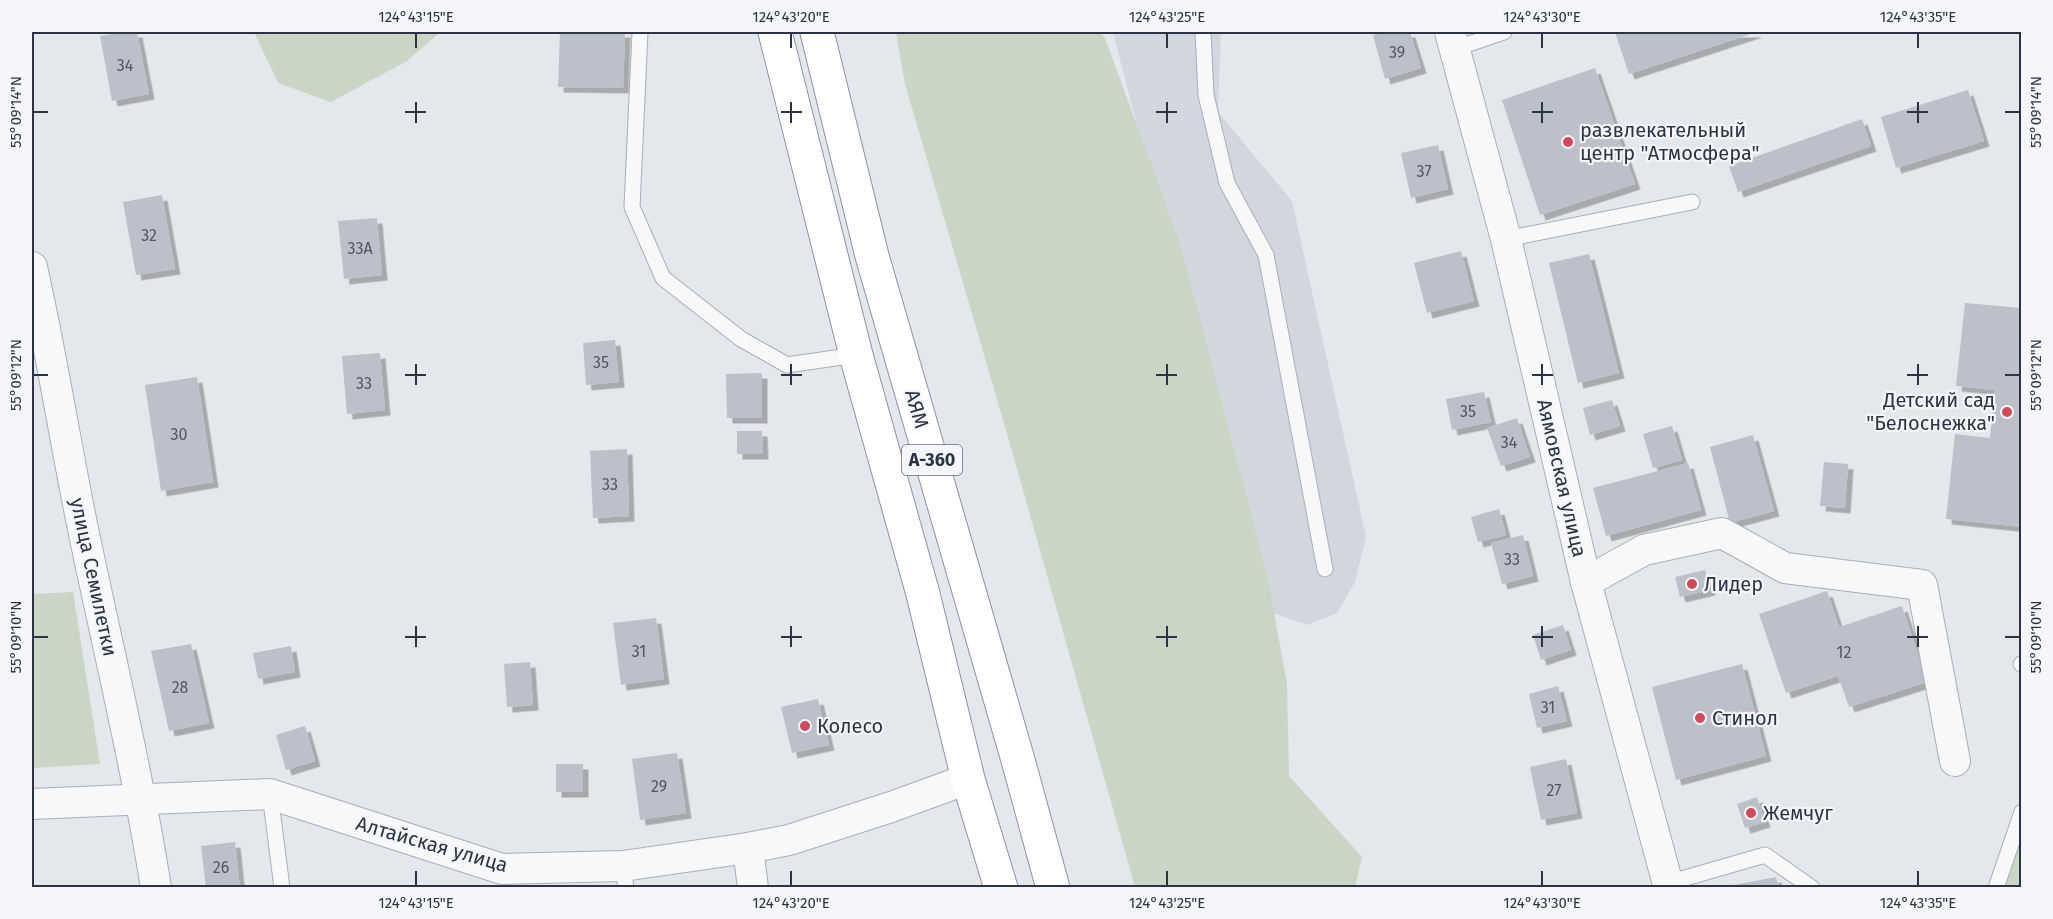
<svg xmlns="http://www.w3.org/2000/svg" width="2053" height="919" viewBox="0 0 2053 919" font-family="'Fira Sans',sans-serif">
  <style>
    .built { fill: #d2d6de }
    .green { fill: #c9d6c5 }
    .building { fill: #bbc0ca; filter: url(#shadow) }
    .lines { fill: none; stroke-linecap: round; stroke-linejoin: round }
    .lane-casing { stroke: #a9aeb7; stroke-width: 17 }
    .street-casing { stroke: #a9aeb7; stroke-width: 32 }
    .highway-casing { stroke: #8b94a3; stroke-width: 35 }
    .lane { stroke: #f7f8fa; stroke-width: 15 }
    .street { stroke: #f7f8fa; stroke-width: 30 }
    .highway { stroke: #fff; stroke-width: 33 }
    .ticks { fill: none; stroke: #2b3445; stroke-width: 2 }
    .poi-dot { fill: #d1495b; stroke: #f4f6f9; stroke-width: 2 }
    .labels { text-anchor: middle; stroke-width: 4.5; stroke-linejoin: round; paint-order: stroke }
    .number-label { font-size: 16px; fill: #4f5766 }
    .shield { fill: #f4f6f9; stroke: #676e7b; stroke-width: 1.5 }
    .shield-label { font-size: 18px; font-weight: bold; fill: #2b3445 }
    .poi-label { font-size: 20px; fill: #2b3445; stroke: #f4f6f9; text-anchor: start }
    .street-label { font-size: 20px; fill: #2b3445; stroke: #f4f6f9 }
    .neatline { fill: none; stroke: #2b3445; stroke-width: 2 }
    .ticks-label { font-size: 15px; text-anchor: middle; fill: #2b3445 }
  </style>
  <defs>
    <filter id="shadow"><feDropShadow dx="5.5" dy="5.5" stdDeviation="0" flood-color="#0004"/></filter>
  </defs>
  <rect width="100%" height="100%" fill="#e4e7ec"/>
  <polygon class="built" points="1113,32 1221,32 1218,112 1292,201 1366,537 1355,582 1337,613 1307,625 1262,609"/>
  <g class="green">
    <polygon points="254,32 440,32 407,61 331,102 278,83"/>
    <polygon points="896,32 1099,32 1105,38 1180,243 1268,579 1287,684 1289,776 1362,857 1355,887 1135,887 1008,437 905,84"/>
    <polygon points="73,592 100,764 32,768 32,594"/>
    <polygon points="2021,836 2021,887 1998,887"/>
  </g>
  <g class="building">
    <polygon points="125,32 137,32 149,94 112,101 100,36"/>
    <polygon points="560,32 625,32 623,88 558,87"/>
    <polygon points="1386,32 1410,32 1421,68 1385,79 1373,35"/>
    <polygon points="1615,32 1757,32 1629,74"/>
    <polygon points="1595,68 1635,184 1540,215 1502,100"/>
    <polygon points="1968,90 1984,141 1896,168 1881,117"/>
    <polygon points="1862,119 1871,146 1738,192 1729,166"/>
    <polygon points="1438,145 1448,189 1411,198 1401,153"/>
    <polygon points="162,195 175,269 136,275 123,202"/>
    <polygon points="377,218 382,275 344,279 338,221"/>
    <polygon points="1461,251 1474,301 1427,313 1414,263"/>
    <polygon points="1589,254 1619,373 1578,383 1549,263"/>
    <polygon points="1965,303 2022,308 2022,527 1946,519 1955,434 1990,438 1995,390 1956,386"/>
    <polygon points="615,340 619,382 586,385 583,343"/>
    <polygon points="380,353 385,410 347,414 342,356"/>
    <polygon points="762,373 762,418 727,418 726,374"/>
    <polygon points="197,377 213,482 161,491 145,385"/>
    <polygon points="1484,392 1491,422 1452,430 1446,399"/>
    <polygon points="1612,400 1620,426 1590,435 1583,408"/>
    <polygon points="1517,418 1530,457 1501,466 1487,428"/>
    <polygon points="1672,426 1682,460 1653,468 1643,434"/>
    <polygon points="737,431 762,431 763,454 737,454"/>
    <polygon points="1753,435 1774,511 1730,523 1710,447"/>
    <polygon points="627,449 629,516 593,518 590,451"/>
    <polygon points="1824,462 1848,464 1845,508 1820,506"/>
    <polygon points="1688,463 1701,510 1606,536 1593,488"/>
    <polygon points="1499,509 1506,535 1478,542 1471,517"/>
    <polygon points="1523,535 1533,576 1502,584 1491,543"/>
    <polygon points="1705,570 1710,590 1680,597 1675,577"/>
    <polygon points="1827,591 1839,627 1902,606 1927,682 1849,707 1838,676 1786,693 1759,614"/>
    <polygon points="656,618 664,679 621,685 613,623"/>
    <polygon points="1563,625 1571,650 1541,660 1533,635"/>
    <polygon points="191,644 209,723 169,731 151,651"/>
    <polygon points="291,646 295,672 258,679 253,653"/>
    <polygon points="530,662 533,705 507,707 504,664"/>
    <polygon points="1742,664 1766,756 1676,780 1652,687"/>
    <polygon points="1558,686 1567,721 1537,728 1529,694"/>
    <polygon points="818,699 829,745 792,753 781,707"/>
    <polygon points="305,726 315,761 286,770 276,735"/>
    <polygon points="677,753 686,813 640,820 632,759"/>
    <polygon points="1566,759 1577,813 1541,820 1530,767"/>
    <rect x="556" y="764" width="27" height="28"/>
    <polygon points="1757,797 1765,822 1745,828 1737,804"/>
    <polygon points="235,842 240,888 206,888 201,846"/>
    <polygon points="1776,877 1779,888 1728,888 1728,886"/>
  </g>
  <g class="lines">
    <g class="lane-casing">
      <g id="lane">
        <polyline points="640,32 632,207 663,278 741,339 787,365 856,355"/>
        <polyline points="1203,32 1206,95 1227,183 1266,255 1325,569"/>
        <polyline points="1454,49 1504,32"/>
        <polyline points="1506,239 1692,202"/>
        <polyline points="2021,664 2022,664"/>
        <polyline points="270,794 282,888"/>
        <polyline points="623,866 626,888"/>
        <polyline points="1668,883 1765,855 1812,888"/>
        <polyline points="1996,888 2022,812"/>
      </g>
    </g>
    <g class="street-casing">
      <g id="street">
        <polyline points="1450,32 1506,239 1586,582 1669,888"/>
        <path d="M32 267C53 360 67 455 87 548 111 661 138 774 156 888"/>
        <polyline points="1586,582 1644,550 1722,533 1785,568 1922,585 1955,761"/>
        <polyline points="32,804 270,794 502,869 623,866 748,848 789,840 891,807 968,779"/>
        <polyline points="748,848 753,888"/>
      </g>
    </g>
    <g class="highway-casing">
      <g id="highway">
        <polyline points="775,32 856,355 923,594 968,779 1001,888"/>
        <polyline points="817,32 872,256 1018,760 1053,888"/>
      </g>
    </g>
    <use href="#lane" class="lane"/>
    <use href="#street" class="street"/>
    <use href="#highway" class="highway"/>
  </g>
  <path class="ticks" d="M416 33V48M791 33V48M1167 33V48M1542 33V48M1918 33V48M416 102V123M791 102V123M1167 102V123M1542 102V123M1918 102V123M33 112H48M405 112H426M781 112H802M1156 112H1177M1532 112H1553M1907 112H1928M2005 112H2020M416 364V385M791 364V385M1167 364V385M1542 364V385M1918 364V385M33 375H48M405 375H426M781 375H802M1156 375H1177M1532 375H1553M1907 375H1928M2005 375H2020M416 626V647M791 626V647M1167 626V647M1542 626V647M1918 626V647M33 637H48M405 637H426M781 637H802M1156 637H1177M1532 637H1553M1907 637H1928M2005 637H2020M416 871V886M791 871V886M1167 871V886M1542 871V886M1918 871V886"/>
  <g class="poi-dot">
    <circle cx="1568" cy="142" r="6"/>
    <circle cx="2007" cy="412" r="6"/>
    <circle cx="1692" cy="584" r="6"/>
    <circle cx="1700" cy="718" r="6"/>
    <circle cx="805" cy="726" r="6"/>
    <circle cx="1751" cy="813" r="6"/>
  </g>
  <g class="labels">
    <g class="number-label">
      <text x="1397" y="58">39</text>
      <text x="125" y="71">34</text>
      <text x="1424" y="177">37</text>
      <text x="149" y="241">32</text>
      <text x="360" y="254">33А</text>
      <text x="601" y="368">35</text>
      <text x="364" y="389">33</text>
      <text x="1468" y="417">35</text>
      <text x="179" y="440">30</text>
      <text x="1509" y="448">34</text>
      <text x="610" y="490">33</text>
      <text x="1512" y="565">33</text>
      <text x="639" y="657">31</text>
      <text x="1844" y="658">12</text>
      <text x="180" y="693">28</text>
      <text x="1548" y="713">31</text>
      <text x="659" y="792">29</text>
      <text x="1554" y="796">27</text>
      <text x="221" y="873">26</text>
    </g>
    <rect class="shield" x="902" y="445" width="60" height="30" rx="4.5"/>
    <g class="shield-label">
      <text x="932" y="466">А-360</text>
    </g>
    <g class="poi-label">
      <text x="1580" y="137">развлекательный<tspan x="1580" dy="23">центр "Атмосфера"</tspan></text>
      <text x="1995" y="407" text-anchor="end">Детский сад<tspan x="1995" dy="23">"Белоснежка"</tspan></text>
      <text x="1704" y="591">Лидер</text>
      <text x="1712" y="725">Стинол</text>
      <text x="817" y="733">Колесо</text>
      <text x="1763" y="820">Жемчуг</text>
    </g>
    <g class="street-label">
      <text transform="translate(917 409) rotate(74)" y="7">АЯМ</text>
      <text transform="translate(1562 478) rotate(77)" y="7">Аямовская улица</text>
      <text transform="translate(94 577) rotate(78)" y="7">улица Семилетки</text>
      <text transform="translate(432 844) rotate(16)" y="7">Алтайская улица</text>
    </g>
  </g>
  <rect width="2053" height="919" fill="none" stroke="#f4f6f9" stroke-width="66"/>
  <rect x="33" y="33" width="1987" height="853" class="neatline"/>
  <g class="ticks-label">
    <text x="416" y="22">124°43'15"E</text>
    <text x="791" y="22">124°43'20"E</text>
    <text x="1167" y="22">124°43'25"E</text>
    <text x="1542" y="22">124°43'30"E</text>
    <text x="1918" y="22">124°43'35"E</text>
    <text transform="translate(16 112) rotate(-90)" y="5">55°09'14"N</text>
    <text transform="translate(2036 112) rotate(-90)" y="5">55°09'14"N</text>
    <text transform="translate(16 375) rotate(-90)" y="5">55°09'12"N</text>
    <text transform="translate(2036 375) rotate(-90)" y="5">55°09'12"N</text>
    <text transform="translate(16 637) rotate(-90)" y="5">55°09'10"N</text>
    <text transform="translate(2036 637) rotate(-90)" y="5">55°09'10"N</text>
    <text x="416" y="908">124°43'15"E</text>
    <text x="791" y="908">124°43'20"E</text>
    <text x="1167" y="908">124°43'25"E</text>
    <text x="1542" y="908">124°43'30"E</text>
    <text x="1918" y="908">124°43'35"E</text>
  </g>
</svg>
